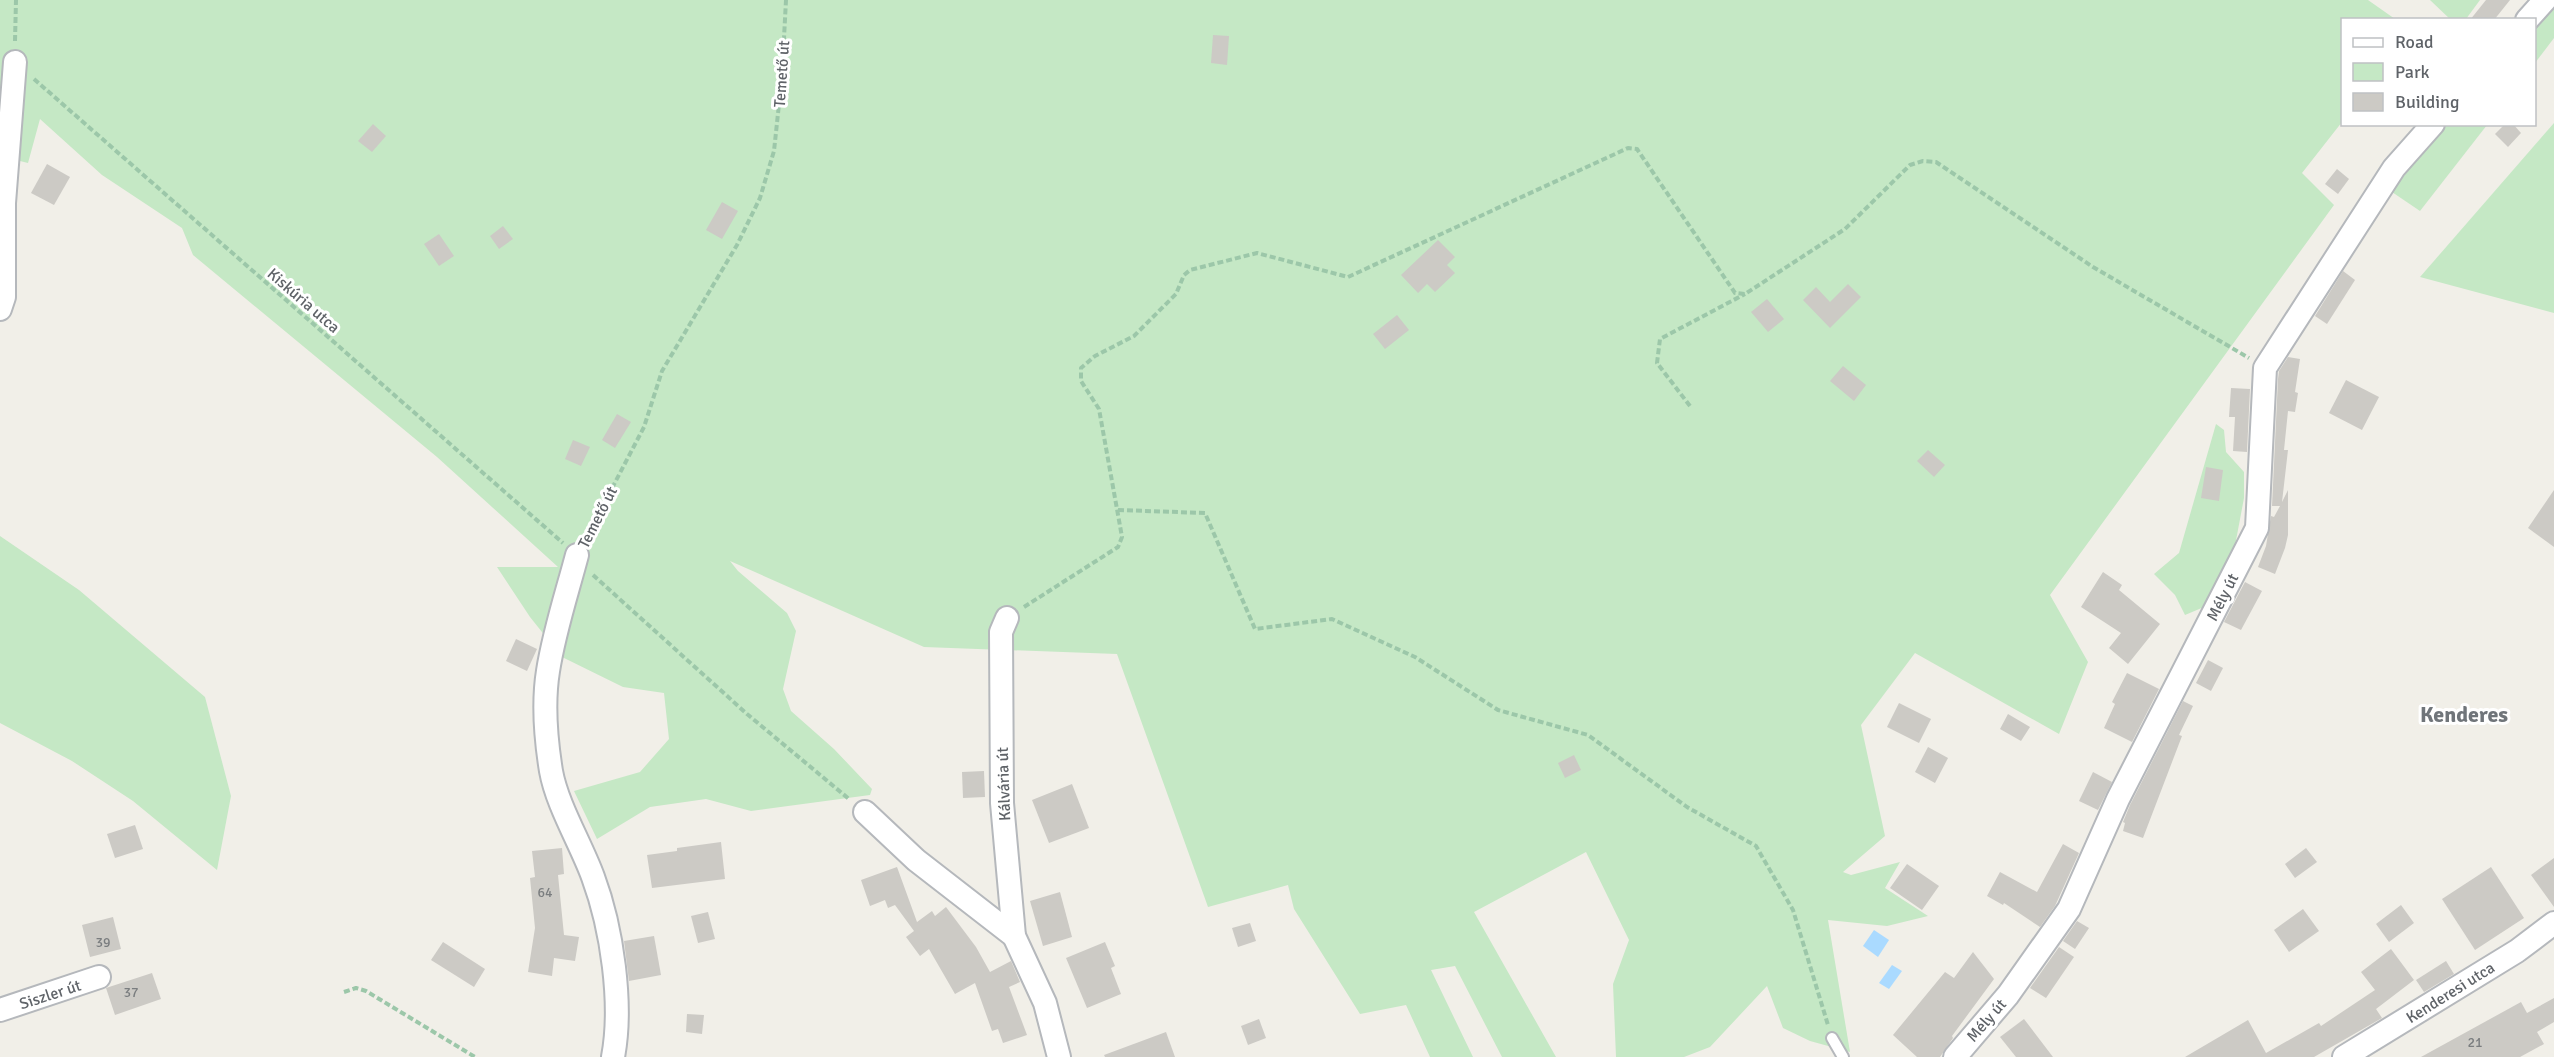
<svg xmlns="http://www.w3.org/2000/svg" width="2554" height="1057" viewBox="0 0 2554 1057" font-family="Signika,sans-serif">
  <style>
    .green { fill: #c5e8c5 }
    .water { fill: #aadaff }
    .building { fill: #cccac5 }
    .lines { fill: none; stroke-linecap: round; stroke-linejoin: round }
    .lane-casing { stroke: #b5b8bc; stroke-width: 14 }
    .street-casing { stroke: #b5b8bc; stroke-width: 26 }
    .path { stroke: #9cc7a9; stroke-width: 4; stroke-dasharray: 6 3; stroke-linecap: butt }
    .lane { stroke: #fff; stroke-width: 10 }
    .street { stroke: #fff; stroke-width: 22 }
    .labels { text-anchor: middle; stroke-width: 6; stroke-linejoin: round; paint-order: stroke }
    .number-label { font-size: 14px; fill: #7a7d7f }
    .street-label { font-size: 16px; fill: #5f6368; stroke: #fff }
    .district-label { font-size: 22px; font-weight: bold; fill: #70757a; stroke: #fff }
  </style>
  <rect width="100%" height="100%" fill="#f1efe8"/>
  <g class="green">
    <polygon points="0,0 2368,0 2395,19 2342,20 2342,122 2302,173 2334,205 2050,595 2088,662 2059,734 1915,653 1861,725 1885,836 1843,872 1851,875 1900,862 1885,888 1928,916 1887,926 1828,920 1850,1052 1810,1041 1783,1028 1767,986 1710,1047 1684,1057 1616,1057 1613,984 1629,940 1586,852 1474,912 1556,1057 1502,1057 1455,966 1431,970 1473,1057 1430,1057 1406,1005 1360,1014 1294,909 1288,885 1208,907 1117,654 924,647 730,561 738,571 787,613 796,631 783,689 791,711 834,749 872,789 870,795 751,811 706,799 650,807 597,839 574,791 640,772 669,739 664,693 623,687 562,657 530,617 497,567 558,567 437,457 193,255 182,228 102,175 40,119 28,163 0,156"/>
    <polygon points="2430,0 2480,0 2466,19 2451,20"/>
    <polygon points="2554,0 2554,38 2535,63 2534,20"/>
    <polygon points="2554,123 2554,313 2420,277"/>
    <polygon points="2442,125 2487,125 2420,211 2392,192"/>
    <polygon points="2216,424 2224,430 2226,452 2244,472 2244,498 2234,551 2204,607 2185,615 2175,595 2154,574 2179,553"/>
    <polygon points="0,536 79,590 205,697 231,796 217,870 133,801 72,761 0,723"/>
  </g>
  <g class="water">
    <polygon points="1874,930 1889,940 1878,957 1863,946"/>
    <polygon points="1892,965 1902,971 1889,989 1879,983"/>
  </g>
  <g class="building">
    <polygon points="2486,0 2510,0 2494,20 2470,20"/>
    <polygon points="1213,35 1229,36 1227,65 1211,63"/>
    <polygon points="373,124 386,136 372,152 358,141"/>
    <polygon points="2505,124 2513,124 2521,133 2508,147 2495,134"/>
    <polygon points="47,164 70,177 54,205 31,193"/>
    <polygon points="2337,169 2349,179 2338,194 2325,184"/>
    <polygon points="722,202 738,211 722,239 706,230"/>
    <polygon points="503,226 513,239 499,249 490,236"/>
    <polygon points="439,234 454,256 439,266 424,244"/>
    <polygon points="1438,240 1455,257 1447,265 1455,273 1435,292 1427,284 1418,293 1401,275"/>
    <polygon points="2343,271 2355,280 2327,324 2315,316"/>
    <polygon points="1848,284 1861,297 1830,328 1803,300 1816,287 1830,302"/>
    <polygon points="1767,299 1784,319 1768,332 1751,312"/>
    <polygon points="1397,315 1409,330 1385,349 1373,334"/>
    <polygon points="2288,357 2300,359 2295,392 2298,393 2295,412 2288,411 2284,450 2288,450 2282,502 2288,490 2288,535 2285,548 2275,574 2258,567 2266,546 2271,516 2274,517 2280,506 2272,506 2278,379 2279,371"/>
    <polygon points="1843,366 1866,385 1854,401 1830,381"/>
    <polygon points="2346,380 2379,397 2362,430 2329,413"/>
    <polygon points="2231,388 2250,389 2247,452 2233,451 2235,417 2229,417"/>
    <polygon points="617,414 631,422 615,448 602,440"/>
    <polygon points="573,440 590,447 581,466 565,459"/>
    <polygon points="1928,450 1945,465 1934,477 1917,461"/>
    <polygon points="2206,467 2223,470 2219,501 2201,498"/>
    <polygon points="2554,490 2554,547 2528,528"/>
    <polygon points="2103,572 2122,585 2119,590 2160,624 2128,664 2109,648 2121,633 2081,607"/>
    <polygon points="2245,582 2262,591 2241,630 2224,622"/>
    <polygon points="516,639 537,649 527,671 506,661"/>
    <polygon points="2208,660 2223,668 2211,691 2196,683"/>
    <polygon points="2127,673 2159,689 2132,742 2104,728 2115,704 2112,702"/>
    <polygon points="2183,701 2193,706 2179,735 2182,736 2143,838 2123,831 2125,823 2123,822 2130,805"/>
    <polygon points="1899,703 1931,719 1919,743 1887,727"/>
    <polygon points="2008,714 2030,727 2021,741 2000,729"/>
    <polygon points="1928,747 1948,758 1935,783 1915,772"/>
    <polygon points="1574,755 1581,770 1565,778 1558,763"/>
    <polygon points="984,771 985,797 963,798 962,772"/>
    <polygon points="2093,772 2112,782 2098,810 2079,801"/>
    <polygon points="1072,784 1089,828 1049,843 1032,800"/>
    <polygon points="135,825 143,849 115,858 107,834"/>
    <polygon points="721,842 725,879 652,888 647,855 677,851 677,848"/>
    <polygon points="2063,844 2079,853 2055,906 2040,927 2004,903 2003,905 1987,896 2000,872 2037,892"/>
    <polygon points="562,848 564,874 558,875 564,935 579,937 575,961 554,958 552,976 528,972 535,928 530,878 535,877 532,851"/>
    <polygon points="2306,848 2317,862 2295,878 2285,864"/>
    <polygon points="2554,858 2554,907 2531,875"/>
    <polygon points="1907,864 1939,886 1922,910 1890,888"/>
    <polygon points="897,867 917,922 932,911 935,916 946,907 976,947 990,972 1011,961 1020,982 1009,987 1027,1035 1003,1043 998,1029 992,1031 975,983 955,994 929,949 920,956 906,937 914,931 895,905 888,908 885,900 870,906 861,880"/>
    <polygon points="2491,867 2524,918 2475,950 2442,899"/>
    <polygon points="1060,892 1072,937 1043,946 1030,901"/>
    <polygon points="2401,905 2414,923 2389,942 2376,924"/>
    <polygon points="2303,909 2319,931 2289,952 2274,930"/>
    <polygon points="708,912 715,939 698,943 691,916"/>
    <polygon points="113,917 121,949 90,957 82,925"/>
    <polygon points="2077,921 2089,928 2075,949 2063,941"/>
    <polygon points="1250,923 1256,941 1238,947 1232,928"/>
    <polygon points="654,936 661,975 629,981 624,941"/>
    <polygon points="443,942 485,969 474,987 431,960"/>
    <polygon points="1105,942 1115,966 1111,968 1121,994 1087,1008 1066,958"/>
    <polygon points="2059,947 2074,957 2046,998 2030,988"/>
    <polygon points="2391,949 2414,980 2376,1009 2382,1018 2314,1057 2185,1057 2248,1020 2266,1053 2319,1023 2321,1026 2375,990 2361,972"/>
    <polygon points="1973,952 1994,979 1952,1036 1953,1038 1940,1057 1917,1057 1893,1035 1945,972 1954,978"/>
    <polygon points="2446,961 2454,974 2424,992 2416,980"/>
    <polygon points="152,973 161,999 115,1015 106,988"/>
    <polygon points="2554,998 2554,1022 2537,1032 2544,1044 2520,1057 2421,1057 2521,1002 2527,1013"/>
    <polygon points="687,1014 704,1015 702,1034 686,1032"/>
    <polygon points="1259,1019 1266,1038 1248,1045 1241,1026"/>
    <polygon points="2024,1019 2053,1057 2016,1057 2000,1037"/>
    <polygon points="1166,1032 1175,1057 1105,1057 1104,1055"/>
  </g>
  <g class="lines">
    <g class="lane-casing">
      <polyline id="lane" points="1832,1038 1843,1057"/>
    </g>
    <g class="street-casing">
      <g id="street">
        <polyline points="2527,20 2545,0"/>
        <polyline points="0,309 4,297 4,203 15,62"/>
        <path d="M577 555C567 593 554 632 548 671 543 702 546 740 551 771 557 805 581 844 593 877 612 928 623 1004 613 1057"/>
        <polyline points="1007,618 1001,632 1002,803 1014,936 1045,1003 1059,1057"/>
        <polyline points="865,812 916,860 1014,936"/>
        <polyline points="0,1010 99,977"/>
        <polyline points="1955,1057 2008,995 2069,909 2118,799 2257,528 2265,368 2394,168 2433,124"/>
        <polyline points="2344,1057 2517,951 2554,923"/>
      </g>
    </g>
    <g class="path">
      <polyline points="15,41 16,0"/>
      <polyline points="34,79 563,543"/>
      <polyline points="1690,406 1657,363 1660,339 1745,294"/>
      <polyline points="1118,510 1205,513 1255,629 1332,619 1415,657 1498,710 1588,735 1687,807 1756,846 1793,910 1828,1025"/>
      <polyline points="587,536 644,427 662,371 737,245 760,198 774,151 782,76 786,0"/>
      <polyline points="593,575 747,714 849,799"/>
      <polyline points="1024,607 1118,547 1122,537 1099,409 1081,381 1081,368 1095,356 1134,336 1176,294 1184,275 1190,270 1257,253 1348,277 1628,148 1637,149 1735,293 1745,294 1845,229 1910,165 1923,161 1936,162 2093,267 2249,358"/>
      <polyline points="344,992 356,988 366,991 475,1057"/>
    </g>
    <use href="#lane" class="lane"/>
    <use href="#street" class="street"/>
  </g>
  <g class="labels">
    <g class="number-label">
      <text x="545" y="897">64</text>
      <text x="103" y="947">39</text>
      <text x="131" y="997">37</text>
      <text x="2475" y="1047">21</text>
    </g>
    <g class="street-label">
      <text transform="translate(781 74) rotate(-86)" y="6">Temető út</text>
      <text transform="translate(304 300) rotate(41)" y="6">Kiskúria utca</text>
      <text transform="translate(597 517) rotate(-63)" y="6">Temető út</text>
      <text transform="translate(2222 597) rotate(-63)" y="6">Mély út</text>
      <text transform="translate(1003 784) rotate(-92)" y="6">Kálvária út</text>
      <text transform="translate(2450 992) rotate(-32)" y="6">Kenderesi utca</text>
      <text transform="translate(50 994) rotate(-18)" y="6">Siszler út</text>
      <text transform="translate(1986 1020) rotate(-49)" y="6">Mély út</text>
    </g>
    <g class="district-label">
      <text x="2464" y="722">Kenderes</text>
    </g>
  </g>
  <rect x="2341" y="18" width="195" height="108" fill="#ffffff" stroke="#bfc1c3" stroke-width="1.5"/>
  <rect x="2353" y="38" width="30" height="9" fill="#ffffff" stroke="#bfc1c3" stroke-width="1.5"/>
  <text x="2395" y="48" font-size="18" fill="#5f6368">Road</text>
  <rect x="2353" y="63" width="30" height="18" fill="#c5e8c5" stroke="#bfc1c3" stroke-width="1.5"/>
  <text x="2395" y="78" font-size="18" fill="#5f6368">Park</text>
  <rect x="2353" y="93" width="30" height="18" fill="#cccac5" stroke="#bfc1c3" stroke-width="1.5"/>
  <text x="2395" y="108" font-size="18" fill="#5f6368">Building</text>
</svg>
